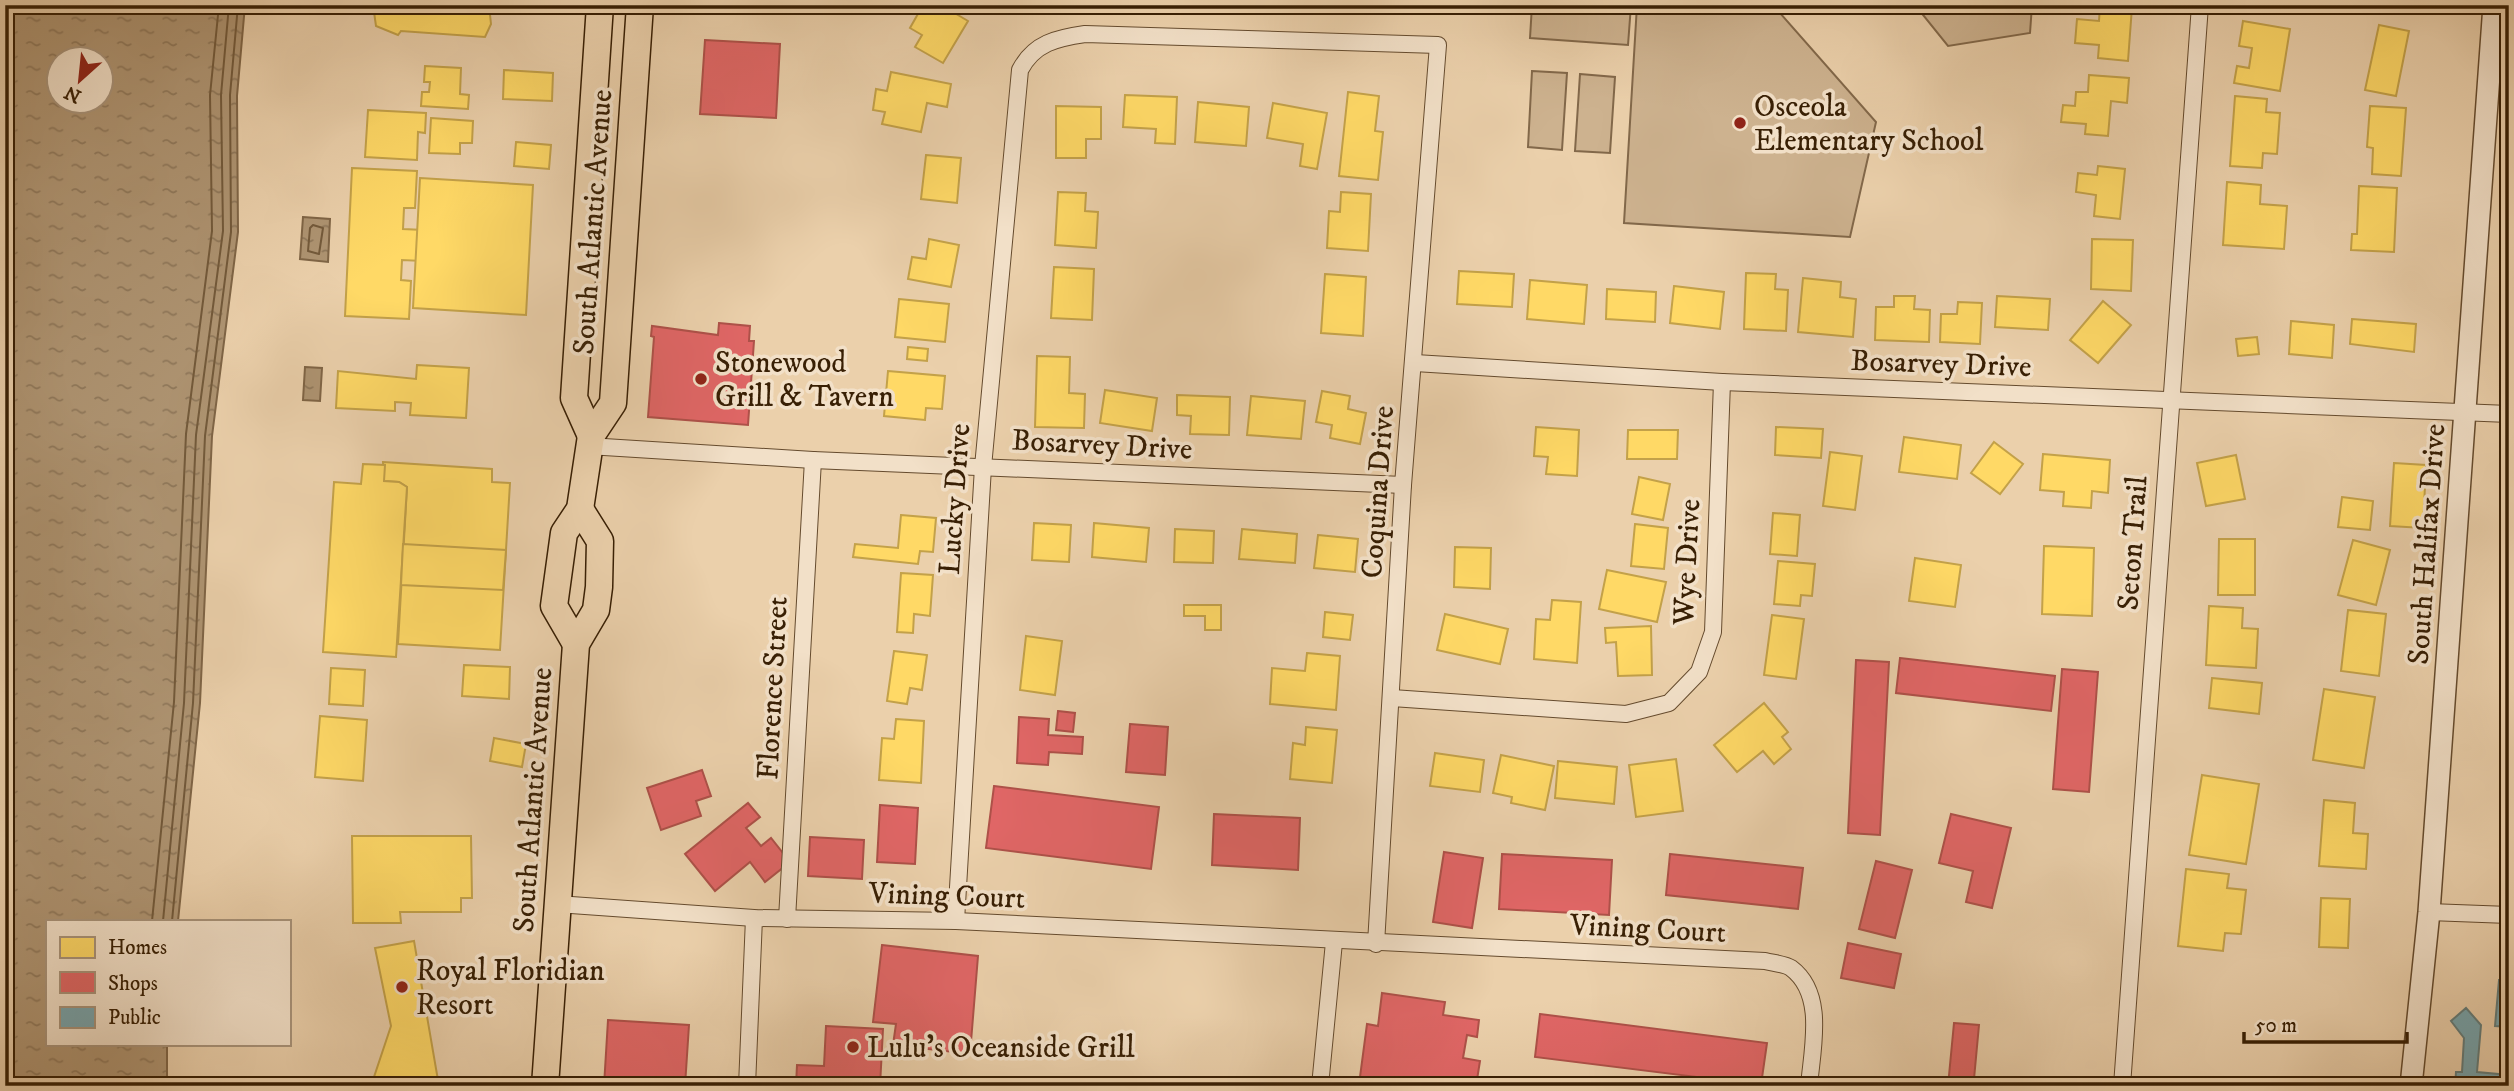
<svg xmlns="http://www.w3.org/2000/svg" width="2514" height="1091" viewBox="0 0 2514 1091" font-family="'IM FELL DW Pica',serif">
  <style>
    .pitch { fill: #cdb28f; stroke: #82684a; stroke-width: 2 }
    .water { fill: url(#water-ripples); stroke: #7f6546; stroke-width: 2; fill-rule: evenodd }
    .homes { fill: #ffd966; stroke: #c3a149; stroke-width: 2 }
    .shops { fill: #e06666; stroke: #ae5149; stroke-width: 2 }
    .public { fill: #76a5af; stroke: #637d7c; stroke-width: 2 }
    .lines { fill: none; stroke-linecap: round; stroke-linejoin: round }
    .shore { stroke: #735a3b; stroke-width: 2 }
    .minor-casing { stroke: #654b2e; stroke-width: 18 }
    .tertiary-casing { stroke: #654b2e; stroke-width: 24 }
    .primary-casing { stroke: #381f04; stroke-width: 29 }
    .minor { stroke: #f2e0c8; stroke-width: 16 }
    .tertiary { stroke: #f2e0c8; stroke-width: 21 }
    .primary { stroke: #ebd0ab; stroke-width: 26 }
    .poi-dot { fill: #8f2418; stroke: #f2e0c8; stroke-width: 2.5 }
    .labels { text-anchor: middle; stroke-width: 7; stroke-linejoin: round; paint-order: stroke }
    .poi-label { font-size: 30px; fill: #381f04; stroke: #f2e0c8; text-anchor: start }
    .street-label { font-size: 30px; fill: #381f04; stroke: #f2e0c8 }
  </style>
  <defs>
    <pattern id="water-ripples" width="26" height="14" patternUnits="userSpaceOnUse" patternTransform="scale(1.75)"><rect width="26" height="14" fill="#ae9472"/><path d="M2 4q2-2 4 0t4 0M15 11q2-2 4 0t4 0" fill="none" stroke="#8f785b"/></pattern>
  </defs>
  <rect width="100%" height="100%" fill="#ebd0ab"/>
  <filter id="stains"><feTurbulence type="fractalNoise" baseFrequency=".00286" numOctaves="4"/><feColorMatrix values="0 0 0 0 .2 0 0 0 0 .09 0 0 0 0 .02 0 0 0 .5 -.17"/></filter>
  <radialGradient id="worn" r=".72"><stop offset=".6" stop-color="#630" stop-opacity="0"/><stop offset="1" stop-color="#630" stop-opacity=".3"/></radialGradient>
  <g class="pitch">
    <polygon points="1532,5 1631,5 1628,45 1530,38"/>
    <polygon points="1637,5 1773,5 1876,122 1850,237 1624,223"/>
    <polygon points="1915,5 2032,5 2030,33 1948,46"/>
    <polygon points="1532,71 1567,73 1562,150 1528,147"/>
    <polygon points="1580,74 1615,77 1610,153 1575,151"/>
  </g>
  <g class="water">
    <path d="M5 5H245L237 96 238 232 212 436 200 703 178 921H47V1044H167V1086H5ZM60 60H102V102H60Z"/>
    <polygon points="303,217 330,219 328,262 300,259"/>
    <polygon points="305,367 322,368 320,401 303,400"/>
  </g>
  <g class="homes">
    <polygon points="373,5 489,5 491,24 485,37 401,31 398,35 376,26"/>
    <polygon points="923,5 941,5 968,21 943,63 915,47 922,35 910,28"/>
    <polygon points="2100,5 2132,7 2128,61 2098,58 2099,45 2075,43 2077,19 2099,21"/>
    <polygon points="2243,21 2290,29 2280,91 2234,83 2237,66 2249,68 2252,48 2239,46"/>
    <polygon points="2379,25 2409,31 2396,96 2365,90"/>
    <polygon points="425,66 461,68 460,94 469,95 468,109 421,106 422,92 429,92 430,82 424,82"/>
    <polygon points="504,70 553,73 552,101 503,99"/>
    <polygon points="891,72 951,84 947,107 927,103 921,132 882,124 885,112 873,110 876,89 887,91"/>
    <polygon points="2089,75 2129,78 2127,103 2111,101 2108,136 2085,134 2086,124 2061,122 2063,105 2075,106 2076,92 2088,92"/>
    <polygon points="1348,92 1379,96 1375,131 1383,132 1378,180 1339,176"/>
    <polygon points="1125,95 1177,97 1175,144 1155,143 1156,129 1123,127"/>
    <polygon points="2235,96 2267,99 2266,112 2280,113 2277,154 2263,153 2262,168 2230,166"/>
    <polygon points="1198,102 1249,107 1246,146 1195,142"/>
    <polygon points="1273,103 1327,113 1317,169 1300,166 1303,144 1267,138"/>
    <polygon points="1056,106 1101,107 1101,139 1086,139 1086,158 1056,158"/>
    <polygon points="2370,106 2406,108 2401,176 2372,174 2373,148 2367,147"/>
    <polygon points="368,110 426,113 425,133 418,132 417,160 365,157"/>
    <polygon points="431,118 473,121 472,143 460,143 460,154 429,153"/>
    <polygon points="516,142 551,145 549,169 514,166"/>
    <polygon points="926,155 961,158 957,203 921,199"/>
    <polygon points="2098,166 2125,169 2120,219 2094,216 2096,195 2076,192 2078,173 2097,175"/>
    <polygon points="352,168 417,171 415,208 404,208 403,229 445,231 444,262 402,260 401,280 411,281 409,319 345,316"/>
    <polygon points="420,178 533,185 526,315 413,308"/>
    <polygon points="2227,182 2261,185 2260,204 2287,206 2284,249 2223,245"/>
    <polygon points="2359,186 2397,188 2394,252 2351,250 2352,234 2357,234"/>
    <polygon points="1058,192 1086,193 1085,211 1098,212 1096,248 1055,245"/>
    <polygon points="1341,192 1371,194 1368,251 1327,248 1329,211 1340,212"/>
    <polygon points="929,239 959,245 951,287 908,279 912,257 926,259"/>
    <polygon points="2092,239 2133,240 2131,291 2091,289"/>
    <polygon points="1054,267 1094,269 1092,320 1051,318"/>
    <polygon points="1459,271 1514,274 1512,307 1457,304"/>
    <polygon points="1746,273 1776,274 1775,289 1788,290 1786,331 1744,329"/>
    <polygon points="1325,274 1366,277 1363,336 1321,333"/>
    <polygon points="1803,278 1841,282 1840,297 1856,299 1853,337 1798,332"/>
    <polygon points="1530,280 1587,285 1584,324 1527,319"/>
    <polygon points="1674,286 1724,292 1720,329 1670,323"/>
    <polygon points="1607,289 1656,292 1655,322 1606,319"/>
    <polygon points="1894,296 1915,296 1914,309 1930,310 1929,342 1875,340 1876,307 1894,307"/>
    <polygon points="1997,296 2050,299 2048,330 1995,327"/>
    <polygon points="899,299 949,304 945,342 895,337"/>
    <polygon points="2103,301 2131,325 2098,363 2070,340"/>
    <polygon points="1958,302 1982,303 1980,344 1940,342 1941,314 1957,314"/>
    <polygon points="2352,319 2416,324 2414,352 2350,344"/>
    <polygon points="2291,321 2334,325 2332,358 2289,354"/>
    <polygon points="2257,337 2259,354 2238,356 2236,339"/>
    <polygon points="908,347 928,349 927,361 907,359"/>
    <polygon points="1037,356 1070,357 1069,393 1085,394 1084,428 1035,427"/>
    <polygon points="417,365 469,368 466,418 410,415 411,403 395,402 395,411 336,408 338,371 416,379"/>
    <polygon points="888,371 945,376 942,409 926,408 925,420 884,416"/>
    <polygon points="1105,390 1157,398 1152,431 1100,423"/>
    <polygon points="1322,391 1350,396 1348,409 1366,413 1360,444 1330,438 1332,425 1316,422"/>
    <polygon points="1177,395 1230,397 1229,435 1190,434 1191,416 1177,415"/>
    <polygon points="1251,396 1305,401 1301,439 1247,435"/>
    <polygon points="1536,427 1579,430 1577,476 1546,474 1548,457 1534,456"/>
    <polygon points="1776,427 1823,429 1821,458 1775,455"/>
    <polygon points="1628,430 1678,430 1677,459 1627,459"/>
    <polygon points="1904,437 1961,445 1957,479 1899,472"/>
    <polygon points="1994,442 2023,464 2000,494 1971,473"/>
    <polygon points="1830,452 1862,456 1855,510 1823,506"/>
    <polygon points="2043,454 2110,460 2108,493 2092,491 2091,508 2063,506 2064,492 2040,490"/>
    <polygon points="2236,455 2245,499 2206,506 2197,463"/>
    <polygon points="383,462 492,469 492,482 510,483 500,650 398,644 407,487 399,482 384,481"/>
    <polygon points="2394,463 2426,465 2423,528 2390,526"/>
    <polygon points="363,464 385,465 384,481 399,482 407,487 396,657 323,652 334,482 361,484"/>
    <polygon points="1639,477 1670,484 1663,520 1632,514"/>
    <polygon points="2342,497 2373,501 2370,530 2338,527"/>
    <polygon points="1773,513 1800,515 1797,556 1770,554"/>
    <polygon points="901,515 936,518 933,552 920,551 918,564 853,557 855,544 898,548"/>
    <polygon points="1034,523 1071,525 1069,562 1032,560"/>
    <polygon points="1094,523 1149,528 1146,562 1092,557"/>
    <polygon points="1635,524 1668,528 1664,569 1631,566"/>
    <polygon points="1175,529 1214,531 1213,563 1174,562"/>
    <polygon points="1242,529 1297,534 1295,563 1239,559"/>
    <polygon points="1318,535 1358,539 1355,572 1314,568"/>
    <polygon points="2219,539 2255,539 2255,595 2218,595"/>
    <polygon points="2353,540 2390,550 2376,605 2338,595"/>
    <polygon points="403,544 506,550 503,590 401,585"/>
    <polygon points="2044,546 2094,548 2092,616 2042,614"/>
    <polygon points="1455,547 1491,548 1490,589 1454,587"/>
    <polygon points="1915,558 1961,565 1955,607 1909,601"/>
    <polygon points="1778,561 1815,564 1812,596 1801,595 1800,606 1774,604"/>
    <polygon points="1607,570 1666,582 1657,622 1599,609"/>
    <polygon points="901,573 933,575 930,616 914,614 913,633 897,632"/>
    <polygon points="1552,600 1581,602 1577,663 1534,659 1536,619 1550,620"/>
    <polygon points="1184,605 1221,605 1221,630 1205,630 1205,616 1184,616"/>
    <polygon points="2209,606 2243,608 2242,628 2258,629 2256,668 2206,665"/>
    <polygon points="2348,610 2386,614 2379,676 2341,671"/>
    <polygon points="1325,612 1353,615 1350,640 1323,637"/>
    <polygon points="1445,614 1508,629 1500,664 1437,650"/>
    <polygon points="1772,615 1804,619 1796,679 1764,675"/>
    <polygon points="1651,626 1652,675 1618,676 1616,642 1606,643 1605,628"/>
    <polygon points="1026,636 1062,641 1055,695 1020,690"/>
    <polygon points="894,651 927,655 922,690 910,688 907,704 887,701"/>
    <polygon points="1307,653 1340,656 1336,710 1270,704 1272,668 1305,671"/>
    <polygon points="464,665 510,667 509,699 462,696"/>
    <polygon points="331,668 365,670 363,706 329,704"/>
    <polygon points="2212,678 2262,683 2259,714 2209,708"/>
    <polygon points="2324,689 2375,697 2364,768 2313,760"/>
    <polygon points="1764,703 1788,732 1782,737 1791,749 1774,764 1763,751 1737,772 1714,745"/>
    <polygon points="320,716 367,720 363,781 315,777"/>
    <polygon points="896,719 924,721 921,783 879,780 882,738 894,739"/>
    <polygon points="1306,727 1337,730 1332,783 1290,779 1293,743 1305,745"/>
    <polygon points="494,738 526,744 522,767 490,761"/>
    <polygon points="1435,753 1484,760 1480,792 1430,786"/>
    <polygon points="1501,755 1554,766 1545,810 1511,803 1512,797 1493,793"/>
    <polygon points="1676,759 1683,811 1636,817 1629,765"/>
    <polygon points="1558,761 1617,767 1614,804 1555,798"/>
    <polygon points="2202,775 2259,784 2246,864 2189,855"/>
    <polygon points="2324,800 2355,803 2353,833 2368,834 2366,869 2319,866"/>
    <polygon points="352,836 471,836 472,898 461,898 461,912 400,912 401,923 353,923"/>
    <polygon points="2186,869 2229,874 2227,888 2246,890 2241,934 2225,933 2223,951 2178,946"/>
    <polygon points="2321,898 2350,899 2348,948 2319,947"/>
    <polygon points="414,941 439,1086 371,1086 391,1026 375,948"/>
  </g>
  <g class="shops">
    <polygon points="705,40 780,44 776,118 700,114"/>
    <polygon points="719,323 750,326 749,341 754,341 748,425 648,417 654,337 651,336 652,326 718,335"/>
    <polygon points="1900,658 2055,676 2051,711 1896,693"/>
    <polygon points="1856,660 1889,662 1880,835 1848,833"/>
    <polygon points="2062,669 2098,672 2089,792 2053,789"/>
    <polygon points="1058,711 1075,713 1073,732 1056,730"/>
    <polygon points="1019,717 1049,719 1048,735 1083,737 1082,754 1049,752 1048,765 1017,763"/>
    <polygon points="1130,724 1168,727 1165,775 1126,772"/>
    <polygon points="702,770 711,796 696,801 701,816 661,830 647,788"/>
    <polygon points="994,786 1159,807 1151,869 986,848"/>
    <polygon points="748,803 760,817 746,828 761,846 771,838 790,862 765,882 750,862 715,891 685,854"/>
    <polygon points="880,805 918,808 915,864 877,862"/>
    <polygon points="1214,814 1300,818 1298,870 1212,865"/>
    <polygon points="1951,814 2011,828 1992,908 1966,902 1973,871 1939,863"/>
    <polygon points="810,837 864,840 862,879 808,876"/>
    <polygon points="1444,852 1483,858 1472,928 1433,922"/>
    <polygon points="1502,854 1612,860 1609,915 1499,909"/>
    <polygon points="1670,854 1803,868 1798,909 1666,895"/>
    <polygon points="1876,861 1912,870 1895,938 1859,929"/>
    <polygon points="1848,943 1901,954 1894,988 1841,978"/>
    <polygon points="882,945 978,956 970,1054 893,1045 896,1024 873,1022"/>
    <polygon points="1382,993 1445,1002 1443,1015 1479,1020 1477,1037 1467,1035 1463,1058 1480,1061 1476,1086 1400,1086 1400,1083 1360,1077 1367,1024 1378,1026"/>
    <polygon points="1540,1014 1767,1043 1761,1085 1535,1057"/>
    <polygon points="608,1020 689,1025 685,1086 604,1086"/>
    <polygon points="1954,1023 1979,1025 1974,1079 2012,1086 1948,1086"/>
    <polygon points="826,1026 883,1029 880,1086 796,1086 797,1065 824,1066"/>
  </g>
  <g class="public">
    <polygon points="2499,980 2509,981 2509,1027 2495,1026"/>
    <polygon points="2466,1008 2481,1025 2477,1072 2509,1075 2509,1086 2455,1086 2456,1072 2462,1072 2464,1038 2451,1021"/>
  </g>
  <g class="lines">
    <g class="shore">
      <polygon points="313,225 323,228 319,254 308,251 310,228"/>
      <polyline points="152,921 174,702 186,434 212,231 210,95 219,5"/>
      <polyline points="163,921 184,703 196,435 223,231 221,95 229,5"/>
      <polyline points="172,921 193,703 205,436 231,232 230,95 238,5"/>
    </g>
    <g class="minor-casing">
      <g id="minor">
        <polyline points="1415,363 1722,382 2509,414"/>
        <polyline points="588,446 813,460 1403,485"/>
        <polyline points="1392,698 1626,714 1669,703 1699,672 1713,632 1722,382"/>
        <path d="M557 904 754 918 956 921 1765 961C1773 963 1785 964 1791 968 1826 994 1812 1049 1809 1086"/>
        <polyline points="2429,912 2509,915"/>
        <polyline points="787,919 813,460"/>
        <path d="M956 921 983 467 1020 70C1034 43 1057 38 1085 34L1438 45 1403 485 1376 944"/>
        <polyline points="747,1086 754,918"/>
        <polyline points="1320,1086 1334,942"/>
        <polyline points="2122,1086 2200,5"/>
      </g>
    </g>
    <g class="tertiary-casing">
      <polyline id="tertiary" points="2411,1086 2429,912 2494,5"/>
    </g>
    <g class="primary-casing">
      <g id="primary">
        <polyline points="591,436 574,398 600,5"/>
        <polyline points="576,644 554,606 564,533 580,509 591,436 613,403 640,5"/>
        <polyline points="545,1086 576,644 596,610 599,587 600,541 580,509"/>
      </g>
    </g>
    <use href="#minor" class="minor"/>
    <use href="#tertiary" class="tertiary"/>
    <use href="#primary" class="primary"/>
  </g>
  <g class="poi-dot">
    <circle cx="1740" cy="123" r="7"/>
    <circle cx="701" cy="379" r="7"/>
    <circle cx="402" cy="987" r="7"/>
    <circle cx="853" cy="1047" r="7"/>
  </g>
  <g class="labels">
    <g class="poi-label">
      <text x="1754" y="116">Osceola<tspan x="1754" dy="34">Elementary School</tspan></text>
      <text x="715" y="372">Stonewood<tspan x="715" dy="34">Grill &amp; Tavern</tspan></text>
      <text x="416" y="980">Royal Floridian<tspan x="416" dy="34">Resort</tspan></text>
      <text x="867" y="1057">Lulu's Oceanside Grill</text>
    </g>
    <g class="street-label">
      <text transform="translate(592 222) rotate(-86)" y="10">South Atlantic Avenue</text>
      <text transform="translate(1941 363) rotate(2)" y="10">Bosarvey Drive</text>
      <text transform="translate(1102 444) rotate(3)" y="10">Bosarvey Drive</text>
      <text transform="translate(1377 492) rotate(-86)" y="10">Coquina Drive</text>
      <text transform="translate(954 499) rotate(-86)" y="10">Lucky Drive</text>
      <text transform="translate(2132 543) rotate(-86)" y="10">Seton Trail</text>
      <text transform="translate(2426 544) rotate(-86)" y="10">South Halifax Drive</text>
      <text transform="translate(1686 562) rotate(-87)" y="10">Wye Drive</text>
      <text transform="translate(772 688) rotate(-87)" y="10">Florence Street</text>
      <text transform="translate(532 800) rotate(-86)" y="10">South Atlantic Avenue</text>
      <text transform="translate(947 895) rotate(2)" y="10">Vining Court</text>
      <text transform="translate(1648 928) rotate(3)" y="10">Vining Court</text>
    </g>
  </g>
  <rect width="2514" height="1091" fill="none" stroke="#ebd0ab" stroke-width="28"/>
  <rect x="7" y="7" width="2500" height="1077" fill="none" stroke="#381f04" stroke-width="3.5"/>
  <rect x="14" y="14" width="2486" height="1063" fill="none" stroke="#381f04" stroke-width="2"/>
  <rect x="46" y="920" width="245" height="126" fill="#f2e0c8" stroke="#a8937a" stroke-width="2"/>
  <rect x="60" y="937" width="35" height="21" fill="#ffd966" stroke="#a8937a" stroke-width="2"/>
  <text x="108" y="954" font-size="21" fill="#381f04">Homes</text>
  <rect x="60" y="972" width="35" height="21" fill="#e06666" stroke="#a8937a" stroke-width="2"/>
  <text x="108" y="990" font-size="21" fill="#381f04">Shops</text>
  <rect x="60" y="1007" width="35" height="21" fill="#76a5af" stroke="#a8937a" stroke-width="2"/>
  <text x="108" y="1024" font-size="21" fill="#381f04">Public</text>
  <g transform="translate(80 80) rotate(207)"><circle r="33" fill="#f2e0c8" stroke="#a8937a" stroke-width="2"/>
  <path d="M0-5L12 26L0 18L-12 26Z" fill="#8f2418"/>
  <text y="-10" font-size="19" font-weight="bold" text-anchor="middle" fill="#381f04">N</text>
  </g>
  <path d="M2244 1032v10h163v-10" fill="none" stroke="#381f04" stroke-width="3.5"/>
  <text x="2255" y="1032" font-size="21" fill="#381f04" stroke="#f2e0c8" stroke-width="5" paint-order="stroke">50 m</text>
  <rect width="100%" height="100%" filter="url(#stains)"/>
  <rect width="100%" height="100%" fill="url(#worn)"/>
</svg>
